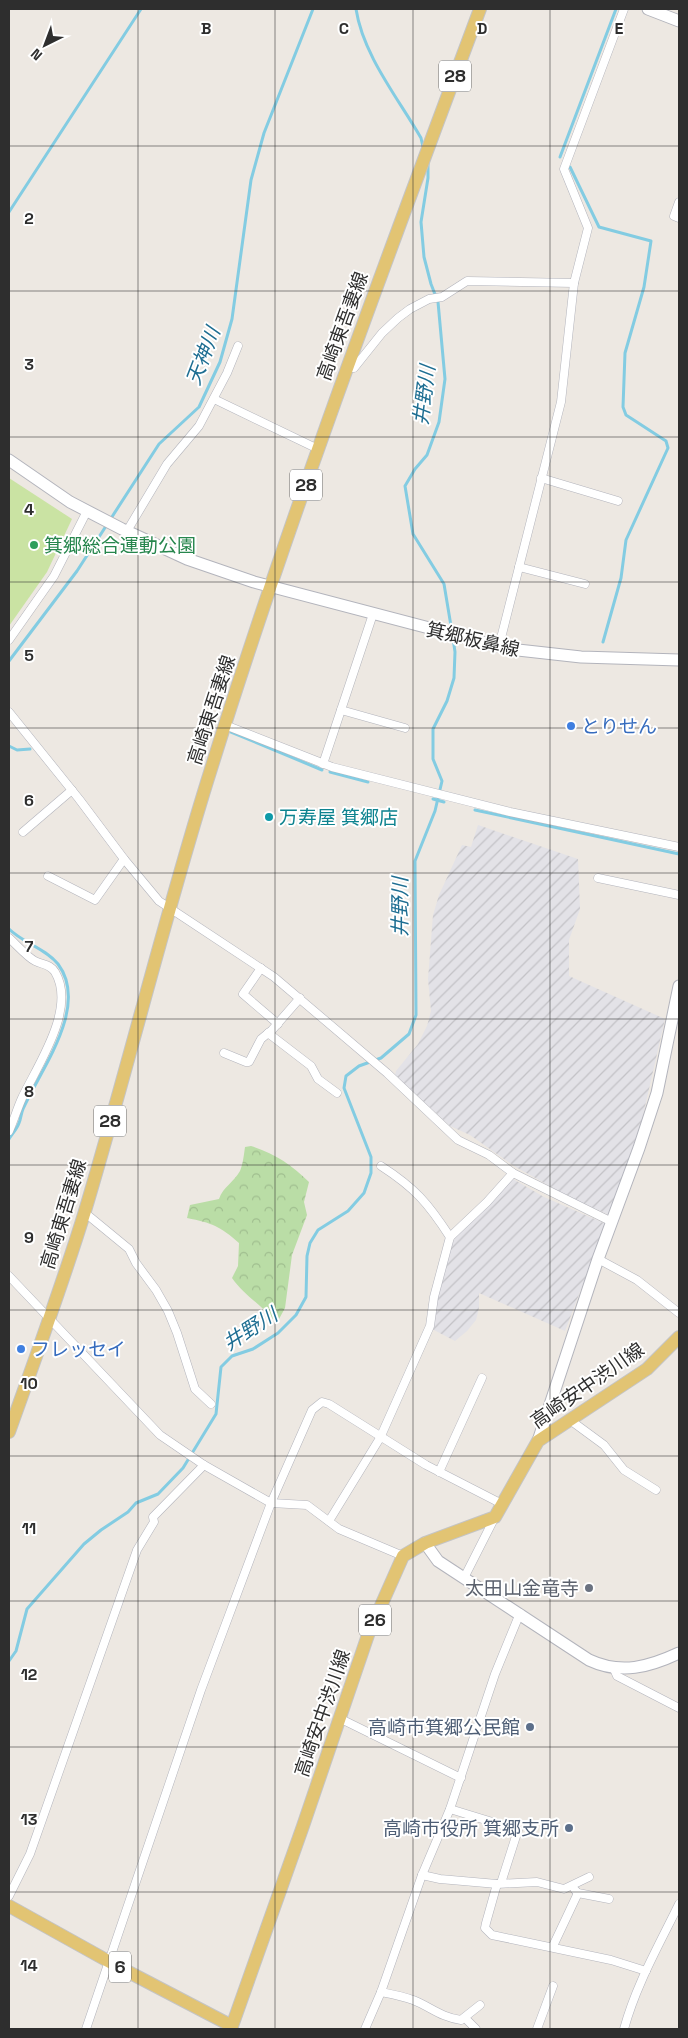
<svg xmlns="http://www.w3.org/2000/svg" width="688" height="2038" viewBox="0 0 688 2038" font-family="'Space Grotesk','Noto Sans JP',sans-serif">
  <style>
    .industrial { fill: url(#industrial-furrows) }
    .forest { fill: url(#forest-crowns) }
    .pitch { fill: #cae3a3 }
    .lines { fill: none; stroke-linecap: round; stroke-linejoin: round }
    .stream { stroke: #83cce2; stroke-width: 3 }
    .street-casing { stroke: #b3b4bc; stroke-width: 9 }
    .secondary-casing { stroke: #b3b4bc; stroke-width: 13 }
    .primary-casing { stroke: #c4c4c4; stroke-width: 14 }
    .street { stroke: #fff; stroke-width: 8 }
    .secondary { stroke: #fff; stroke-width: 11 }
    .primary { stroke: #e2c473; stroke-width: 12 }
    .grid { fill: none; stroke: #2e2e2e; stroke-width: 1; stroke-opacity: 0.55 }
    .leisure-dot { fill: #2e9e5b; stroke: #fff; stroke-width: 2 }
    .shop-dot { fill: #3f7fe0; stroke: #fff; stroke-width: 2 }
    .culture-dot { fill: #0f9aa8; stroke: #fff; stroke-width: 2 }
    .worship-dot { fill: #6b7280; stroke: #fff; stroke-width: 2 }
    .service-dot { fill: #5c6f8a; stroke: #fff; stroke-width: 2 }
    .labels { text-anchor: middle; stroke-width: 4; stroke-linejoin: round; paint-order: stroke }
    .shield { fill: #fff; stroke: #6d6d6d; stroke-width: 1 }
    .shield-label { font-size: 18px; font-weight: bold; fill: #2e2e2e }
    .street-label { font-size: 19px; fill: #2e2e2e; stroke: #fff }
    .leisure-label { font-size: 19px; fill: #27864d; stroke: #fff; text-anchor: start }
    .shop-label { font-size: 19px; fill: #366cbe; stroke: #fff; text-anchor: start }
    .culture-label { font-size: 19px; fill: #0d838f; stroke: #fff; text-anchor: start }
    .worship-label { font-size: 19px; fill: #5b616d; stroke: #fff; text-anchor: end }
    .service-label { font-size: 19px; fill: #4e5e75; stroke: #fff; text-anchor: end }
    .water-label { font-size: 20px; font-style: italic; fill: #1e6e92; stroke: #fff }
    .grid-label { font-size: 16px; text-anchor: middle; font-weight: bold; fill: #2e2e2e; stroke: #fff; stroke-width: 4; stroke-linejoin: round; paint-order: stroke }
  </style>
  <defs>
    <pattern id="industrial-furrows" width="10" height="10" patternUnits="userSpaceOnUse" patternTransform="scale(1.25)"><rect width="10" height="10" fill="#e3e2e7"/><path d="M-1 1l2-2M0 10L10 0M9 11l2-2" fill="none" stroke="#c3c2c6"/></pattern>
    <pattern id="forest-crowns" width="20" height="18" patternUnits="userSpaceOnUse" patternTransform="scale(1.25)"><rect width="20" height="18" fill="#badda6"/><path d="M2 6a3 3 0 1 1 6 0M12 15a3 3 0 1 1 6 0" fill="none" stroke="#a0be8f"/></pattern>
  </defs>
  <rect width="100%" height="100%" fill="#ede8e2"/>
  <g class="industrial">
    <polygon points="478,825 578,859 580,909 569,940 569,976 665,1019 641,1124 609,1215 569,1197 514,1166 470,1135 450,1126 395,1075 396,1071 418,1044 427,1026 431,1011 428,979 433,915 439,895 462,845 471,847"/>
    <polygon points="513,1179 544,1197 606,1224 565,1331 479,1293 479,1308 476,1320 467,1331 455,1341 432,1329 438,1292 452,1245 456,1235"/>
  </g>
  <path class="forest" d="M251 1146C274 1153 292 1165 309 1182L304 1202 307 1215 292 1255 285 1308 279 1319H273C260 1304 243 1294 232 1278L238 1266 239 1243C220 1226 212 1223 187 1218L190 1205 219 1199C223 1187 234 1182 240 1171 243 1164 244 1154 245 1147Z"/>
  <polygon class="pitch" points="9,478 72,519 47,572 9,626"/>
  <g class="lines">
    <g class="stream">
      <path d="M356 9C363 55 398 98 421 138L423 147"/>
      <polyline points="560,157 616,9"/>
      <polyline points="428,162 428,178 421,222 424,257 431,284 438,302 445,379 439,422 427,455 415,469 405,486 413,534 444,584 452,632"/>
      <polyline points="570,167 599,227 651,241 644,287 625,353 623,407 626,415 666,441 668,448 626,540 621,578 603,642"/>
      <polyline points="9,212 141,9"/>
      <polyline points="9,661 77,571 159,444 199,407 220,362 232,319 251,180 264,133 313,9"/>
      <polyline points="231,732 322,770"/>
      <polyline points="9,746 17,750 30,749"/>
      <polyline points="330,772 368,782"/>
      <polyline points="433,799 444,802"/>
      <polyline points="475,810 679,854"/>
      <path d="M9 929C23 943 45 948 58 964 90 1007 40 1070 23 1109 21 1113 21 1119 19 1123 17 1129 12 1134 9 1139"/>
      <polyline points="9,1661 16,1651 27,1609 84,1544 101,1530 128,1512 136,1503 158,1494 183,1468 216,1414 221,1367 232,1356 253,1349 278,1333 296,1315 306,1297 307,1256 310,1243 318,1230 348,1211 364,1193 371,1173 371,1157 344,1088 346,1076 359,1066 381,1058 409,1034 416,1015 415,861 435,811 442,781 433,759 433,729 447,701 454,678 455,652 453,638"/>
    </g>
    <g class="street-casing">
      <g id="street">
        <polyline points="679,202 674,216 679,218"/>
        <polyline points="347,368 354,368 382,333 398,318 410,309 429,299 442,297 467,281 574,283"/>
        <polyline points="214,399 318,449"/>
        <polyline points="541,478 618,501"/>
        <polyline points="127,531 167,464 199,426 227,373 238,346"/>
        <polyline points="519,567 585,584"/>
        <polyline points="9,640 54,576 87,511"/>
        <polyline points="499,646 561,402 574,283 588,228 564,169 624,9"/>
        <polyline points="341,710 405,728"/>
        <polyline points="9,712 79,799 124,859 159,901 274,977 387,1073 458,1140 489,1155 513,1173 612,1222"/>
        <polyline points="225,725 332,767 510,812 679,847"/>
        <polyline points="323,764 373,614"/>
        <polyline points="23,832 72,790"/>
        <polyline points="48,876 95,900 124,859"/>
        <polyline points="598,878 679,895"/>
        <path d="M9 938C16 944 27 957 35 961 43 965 50 964 55 972 77 1009 37 1066 22 1098 17 1109 14 1120 9 1131"/>
        <polyline points="261,968 243,994 278,1024"/>
        <polyline points="268,1033 311,1066 318,1079 337,1093"/>
        <polyline points="224,1053 246,1062 249,1062 261,1039 272,1030 300,998"/>
        <polyline points="84,1212 129,1249 136,1263 156,1290 168,1311 177,1333 195,1389 211,1404"/>
        <polyline points="450,1237 487,1202 513,1173"/>
        <polyline points="598,1259 637,1280 679,1313"/>
        <polyline points="9,1276 160,1435 204,1465 271,1503 307,1505 339,1529 403,1556"/>
        <polyline points="570,1420 604,1445 624,1470 656,1490"/>
        <polyline points="439,1472 482,1378"/>
        <path d="M329 1521 380 1438 430 1326 434 1297 450 1237C428 1203 415 1188 381 1166"/>
        <polyline points="464,1578 495,1517"/>
        <polyline points="614,1669 617,1676 679,1708"/>
        <polyline points="339,1718 461,1778"/>
        <polyline points="450,1809 518,1830 501,1883"/>
        <polyline points="422,1875 440,1879 497,1884 537,1882 564,1889 589,1877"/>
        <polyline points="497,1884 486,1923 485,1928 492,1935 611,1960 646,1971"/>
        <polyline points="575,1890 578,1893 609,1899"/>
        <polyline points="9,1896 30,1854 137,1550 154,1522 153,1517 204,1465"/>
        <polyline points="553,1946 578,1893"/>
        <path d="M381 1992C391 1994 402 1996 413 2000 431 2007 440 2017 461 2020L480 2005"/>
        <polyline points="465,2018 476,2029"/>
        <polyline points="86,2029 201,1690 271,1503 312,1410 322,1402 329,1404 426,1465 502,1504"/>
        <polyline points="365,2029 381,1992 422,1875 450,1809 495,1674 520,1613"/>
        <polyline points="537,2029 553,1986"/>
        <path d="M624 2029C636 1985 659 1945 679 1904"/>
      </g>
    </g>
    <g class="secondary-casing">
      <g id="secondary">
        <polyline points="648,9 679,21"/>
        <polyline points="9,460 70,502 122,529 187,559 254,582 509,649 581,657 679,660"/>
        <polyline points="538,1441 598,1259 639,1148 657,1093 679,986"/>
        <path d="M425 1543 438 1561 589 1660C621 1675 649 1667 679 1653"/>
      </g>
    </g>
    <g class="primary-casing">
      <g id="primary">
        <path d="M9 1432C35 1359 62 1286 85 1211 129 1064 165 915 211 769 291 512 386 261 480 9"/>
        <polyline points="9,1906 117,1966 232,2026"/>
        <polyline points="231,2029 303,1826 368,1635 403,1556 425,1543 495,1517 538,1441 647,1369 679,1337"/>
      </g>
    </g>
    <use href="#street" class="street"/>
    <use href="#secondary" class="secondary"/>
    <use href="#primary" class="primary"/>
  </g>
  <path class="grid" d="M138 9V2029M275 9V2029M413 9V2029M550 9V2029M9 146H679M9 291H679M9 437H679M9 582H679M9 728H679M9 873H679M9 1019H679M9 1165H679M9 1310H679M9 1456H679M9 1601H679M9 1747H679M9 1892H679"/>
  <circle class="leisure-dot" cx="34" cy="545" r="5"/>
  <g class="shop-dot">
    <circle cx="571" cy="726" r="5"/>
    <circle cx="21" cy="1349" r="5"/>
  </g>
  <circle class="culture-dot" cx="269" cy="817" r="5"/>
  <circle class="worship-dot" cx="589" cy="1588" r="5"/>
  <g class="service-dot">
    <circle cx="530" cy="1727" r="5"/>
    <circle cx="569" cy="1828" r="5"/>
  </g>
  <g class="labels">
    <g class="shield">
      <rect x="439" y="60.5" width="32" height="31" rx="4"/>
      <rect x="290" y="469.5" width="32" height="31" rx="4"/>
      <rect x="94" y="1105.5" width="32" height="31" rx="4"/>
      <rect x="359" y="1604.5" width="32" height="31" rx="4"/>
      <rect x="109" y="1951.5" width="22" height="31" rx="4"/>
    </g>
    <g class="shield-label">
      <text x="455" y="82">28</text>
      <text x="306" y="491">28</text>
      <text x="110" y="1127">28</text>
      <text x="375" y="1626">26</text>
      <text x="120" y="1973">6</text>
    </g>
    <g class="street-label">
      <text transform="translate(342 326) rotate(-70)" y="7">高崎東吾妻線</text>
      <text transform="translate(473 639) rotate(13)" y="7">箕郷板鼻線</text>
      <text transform="translate(211 710) rotate(-72)" y="7">高崎東吾妻線</text>
      <text transform="translate(63 1214) rotate(-73)" y="7">高崎東吾妻線</text>
      <text transform="translate(587 1385) rotate(-35)" y="7">高崎安中渋川線</text>
      <text transform="translate(322 1713) rotate(-71)" y="7">高崎安中渋川線</text>
    </g>
    <g class="leisure-label">
      <text x="44" y="552">箕郷総合運動公園</text>
    </g>
    <g class="shop-label">
      <text x="581" y="733">とりせん</text>
      <text x="31" y="1356">フレッセイ</text>
    </g>
    <g class="culture-label">
      <text x="279" y="824">万寿屋 箕郷店</text>
    </g>
    <g class="worship-label">
      <text x="579" y="1595">太田山金竜寺</text>
    </g>
    <g class="service-label">
      <text x="520" y="1734">高崎市箕郷公民館</text>
      <text x="559" y="1835">高崎市役所 箕郷支所</text>
    </g>
    <g class="water-label">
      <text transform="translate(203 356) rotate(-69)" y="7">天神川</text>
      <text transform="translate(424 395) rotate(-83)" y="7">井野川</text>
      <text transform="translate(400 907) rotate(-90)" y="7">井野川</text>
      <text transform="translate(250 1329) rotate(-33)" y="7">井野川</text>
    </g>
  </g>
  <g class="grid-label">
    <text x="206" y="34">B</text>
    <text x="344" y="34">C</text>
    <text x="482" y="34">D</text>
    <text x="619" y="34">E</text>
    <text x="29" y="224">2</text>
    <text x="29" y="370">3</text>
    <text x="29" y="515">4</text>
    <text x="29" y="661">5</text>
    <text x="29" y="806">6</text>
    <text x="29" y="952">7</text>
    <text x="29" y="1097">8</text>
    <text x="29" y="1243">9</text>
    <text x="29" y="1389">10</text>
    <text x="29" y="1534">11</text>
    <text x="29" y="1680">12</text>
    <text x="29" y="1825">13</text>
    <text x="29" y="1971">14</text>
  </g>
  <rect width="688" height="2038" fill="none" stroke="#2e2e2e" stroke-width="20"/>
  <g transform="translate(45 45) rotate(222)" stroke="#ffffff" stroke-width="4" paint-order="stroke">
  <path d="M0-4L9 19L0 12L-9 19Z" fill="#2e2e2e"/>
  <text y="-8" font-size="14" font-weight="bold" text-anchor="middle" fill="#2e2e2e">N</text>
  </g>
</svg>
